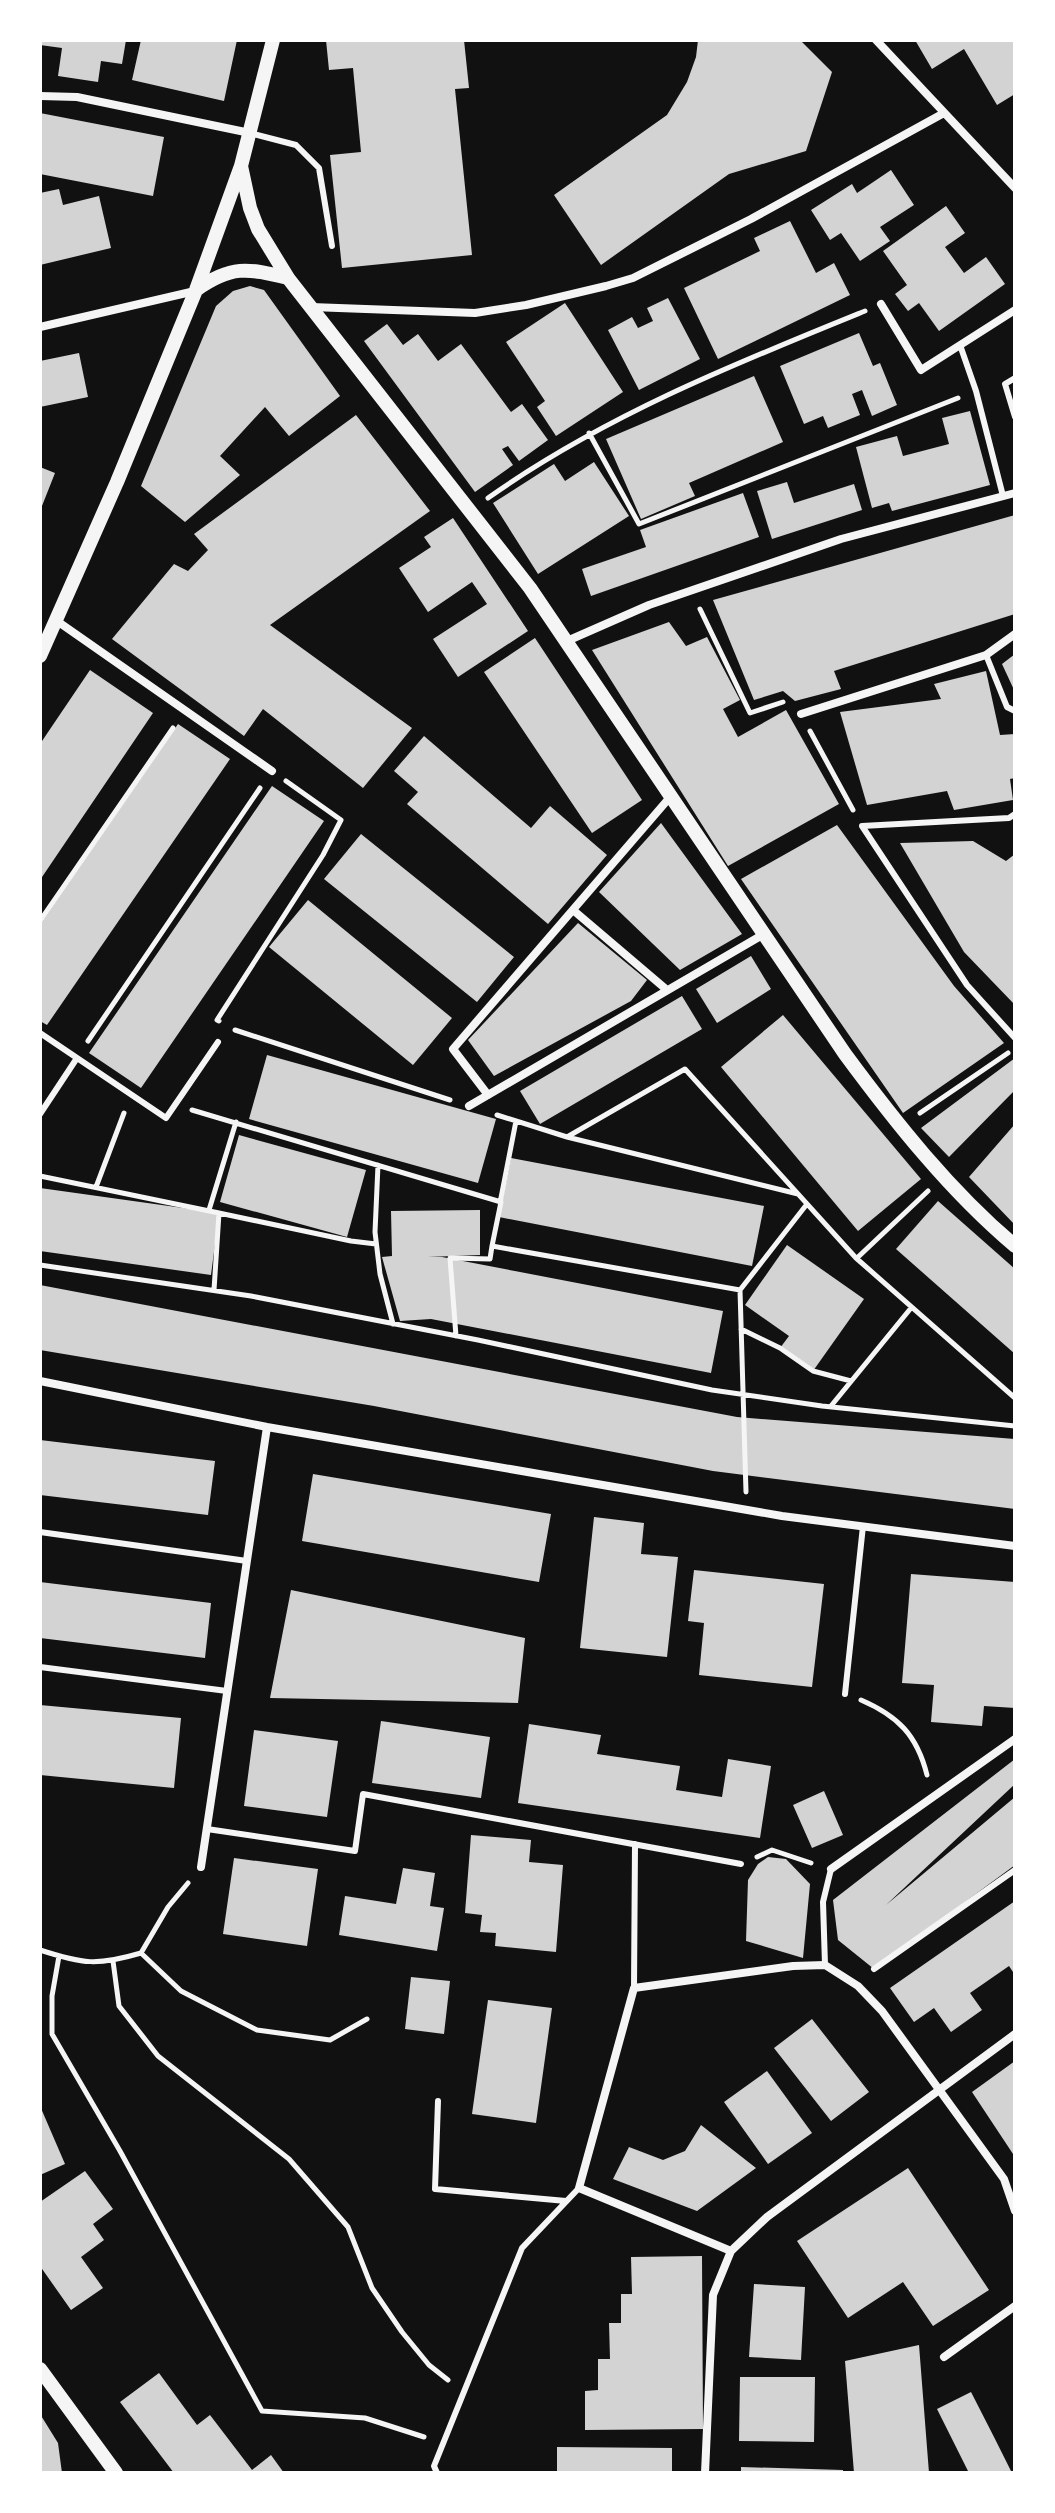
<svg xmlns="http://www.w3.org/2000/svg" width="1055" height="2513" viewBox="0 0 1055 2513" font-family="'Open Sans',sans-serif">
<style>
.building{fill:#d3d3d3}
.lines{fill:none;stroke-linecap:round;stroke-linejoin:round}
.path{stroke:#f5f5f5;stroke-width:5}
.service{stroke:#f5f5f5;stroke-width:6}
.minor{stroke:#f5f5f5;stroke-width:8}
.tertiary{stroke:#f5f5f5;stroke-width:14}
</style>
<rect width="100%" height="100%" fill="#111"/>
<path class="building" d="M40 40H126L122 64 101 61 98 82 58 76 62 48 40 45Z
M141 40H237L224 101 132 80Z
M326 40H464L469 88 455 89 472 255 342 268 330 155 361 152 353 68 329 70Z
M698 40H800L832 72 806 151 729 174 601 265 554 195 667 115 687 82 696 57Z
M915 40H1015V94L997 105 964 49 932 69Z
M40 113 164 137 153 196 40 174Z
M891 170 914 205 880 227 890 241 860 261 841 233 830 240 811 210 852 184 857 193Z
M59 189 63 205 99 196 111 248 40 265V193Z
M946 206 965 233 945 247 964 273 986 257 1005 284 939 331 919 303 908 311 895 294 907 285 883 251Z
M790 221 816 273 834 263 850 295 718 359 684 288 760 251 754 238Z
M250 286 264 290 340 396 289 436 265 407 220 456 240 475 185 522 141 486 216 306 233 291Z
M668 298 700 359 639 390 608 330 632 317 638 328 653 321 647 308Z
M565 303 623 392 556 436 537 407 545 401 506 342Z
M387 324 403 345 418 334 438 361 461 344 511 412 522 404 548 440 519 461 508 446 502 449 513 465 475 492 364 341Z
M859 333 873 366 880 363 897 405 872 416 862 390 852 394 860 415 828 428 823 416 804 424 780 366Z
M79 353 88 397 40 407V361Z
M754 376 783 442 689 483 695 496 641 519 606 439Z
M970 411 990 485 892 511 889 503 872 508 856 447 897 436 903 456 949 444 942 418Z
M356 415 430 511 270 625 412 728 363 788 263 709 244 736 112 639 174 564 188 571 208 550 194 534Z
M594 462 629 516 538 574 493 503 554 464 565 481Z
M40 467 55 473 40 511Z
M787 482 794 503 854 484 862 510 772 539 757 491Z
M743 493 759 537 591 596 582 569 646 547 640 530Z
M1015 515V614L834 671 841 689 795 701 783 691 754 700 713 600Z
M453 518 528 631 458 677 433 639 487 604 472 582 428 612 399 568 431 547 424 537Z
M669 622 686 646 707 637 740 700 723 709 738 737 786 710 839 804 728 866 592 650Z
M535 638 642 800 592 833 484 672Z
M1015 654V692L1002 664Z
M90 670 153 713 40 880V744Z
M986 671 1000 735 1015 734V778L1010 779 1013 800 954 810 947 791 867 805 840 712 941 699 934 684Z
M178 724 230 759 47 1025 40 1021V925Z
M424 736 531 828 550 806 607 855 548 924 407 804 418 792 394 771Z
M272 786 324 821 141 1088 89 1053Z
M661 823 742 934 680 970 599 892Z
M837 825 954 986 1004 1043 903 1113 741 879Z
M361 834 514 957 477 1002 324 879Z
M973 841 1006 861 1015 854V1005L964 952 900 843Z
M308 900 452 1018 413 1065 269 947Z
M578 923 647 980 631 1001 494 1076 468 1040Z
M751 956 771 989 717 1023 696 989Z
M682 996 702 1029 540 1124 520 1091Z
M783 1015 921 1179 858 1231 721 1067Z
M267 1055 496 1119 478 1183 249 1119Z
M1015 1058V1090L949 1157 921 1128Z
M1015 1124V1225L969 1177Z
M239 1135 366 1170 347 1237 220 1202Z
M511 1158 764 1206 752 1266 499 1217Z
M40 1188 219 1213 211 1275 40 1251Z
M938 1201 1015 1269V1354L896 1249Z
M480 1210V1255L428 1257H442L723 1311 711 1373 431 1319 400 1321 382 1257 392 1256 391 1211Z
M787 1245 864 1299 813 1371 780 1348 789 1336 745 1305Z
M40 1285 737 1417 1015 1439V1509L713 1471 374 1406 40 1350Z
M40 1440 215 1461 208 1515 40 1495Z
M313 1474 551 1514 539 1582 302 1541Z
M594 1517 644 1523 641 1554 678 1557 667 1657 580 1648Z
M694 1570 824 1584 812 1687 699 1675 704 1623 688 1621Z
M911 1574 1015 1582V1708L984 1706 982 1726 931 1722 934 1685 902 1683Z
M40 1582 211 1603 205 1658 40 1638Z
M291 1590 525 1638 518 1703 270 1698Z
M40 1705 181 1718 174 1788 40 1775Z
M381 1721 490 1737 481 1798 372 1783Z
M529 1724 601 1735 597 1754 680 1766 676 1790 722 1797 728 1759 771 1766 760 1838 518 1803Z
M254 1730 338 1741 327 1817 244 1806Z
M1015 1759V1784L886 1905 1015 1797V1865L874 1969 838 1940 833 1900Z
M824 1791 843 1835 812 1848 793 1805Z
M471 1835 531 1840 529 1862 563 1865 556 1952 495 1946 496 1933 480 1932 482 1915 465 1913Z
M768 1857 786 1859 810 1884 803 1958 746 1941 748 1880 758 1864Z
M234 1858 318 1869 307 1946 223 1934Z
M403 1868 435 1873 430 1906 444 1908 437 1951 339 1935 345 1896 396 1904Z
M1015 1901V1975L1009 1966 970 1993 982 2010 951 2032 934 2008 914 2022 890 1988Z
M411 1977 450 1981 444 2034 405 2029Z
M488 2000 552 2008 536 2123 472 2114Z
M812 2019 869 2092 831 2121 774 2048Z
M1015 2061V2157L972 2092Z
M767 2071 812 2133 768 2164 724 2102Z
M40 2106 65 2164 40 2175Z
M701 2125 756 2168 697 2211 613 2179 629 2147 663 2160 685 2151Z
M908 2168 989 2290 933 2326 903 2282 848 2318 797 2241Z
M85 2171 113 2209 93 2224 104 2240 81 2257 103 2288 71 2310 40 2266V2202Z
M702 2256 703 2429 585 2430V2391L598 2390V2359H610L609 2323H621V2294H632L631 2257Z
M754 2284 805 2287 801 2360 749 2357Z
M919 2345 929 2473H854L845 2361Z
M159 2373 197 2425 210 2415 252 2470 271 2455 284 2473H174L120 2402Z
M740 2377H815L814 2442 739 2441Z
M971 2392 994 2437 1012 2473H969L937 2409Z
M40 2414 58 2443 62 2473H40Z
M557 2447 672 2448V2473H557Z
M741 2467 843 2470V2473H741Z"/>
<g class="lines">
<path class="path" d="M589 433 639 524 958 398
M488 498C604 416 734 364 865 311
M700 609 750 713 783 702
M810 731 853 810
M40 921 173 728
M219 1021 217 1020 323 855 341 820 286 781
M235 1030 450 1100
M88 1041 260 788
M192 1110 501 1202 492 1246 740 1290
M920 1113 1008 1053
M497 1115 567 1137 798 1194
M567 1137 685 1069 856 1258 1015 1398
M378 1165 375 1232 380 1274 393 1324
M40 1176 219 1213 214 1290
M96 1187 124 1113
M500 1203 516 1121
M209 1210 236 1122
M219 1213 351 1241 376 1244
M857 1258 928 1191
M40 1265 251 1296 478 1340 712 1390 822 1406 1015 1426
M741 1329 780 1348 813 1371 851 1381
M456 1336 450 1258 490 1259 492 1246
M831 1406 911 1308
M746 1492 740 1290 807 1204
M861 1700C898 1716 917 1735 927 1775
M757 1857 772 1850 811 1863
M40 1950C83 1964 97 1966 141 1953L168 1907 188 1883
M141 1953 181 1991 257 2030 330 2040 367 2019
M59 1956 52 1996V2034L120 2151 262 2411 365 2418 424 2437
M113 1961 119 2006 158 2056 289 2159 348 2227 372 2288 402 2332 429 2365 448 2380"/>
<path class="service" d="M250 133 296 145 319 168 332 246
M960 345 976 391 1003 496
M1015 378 1005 384 1015 417
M986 655 1007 707 1015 711
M1015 814 1009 818 862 826 967 985 1015 1038
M40 1033 166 1118 218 1042
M40 1114 77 1058
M40 1532 247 1561
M40 1667 227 1691
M845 1694 863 1526
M207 1829 355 1851 363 1794 741 1864
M825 1965 823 1902 831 1869
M874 1969 1015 1870
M634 1988 635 1844
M438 2101 435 2189 566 2201
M437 2473 434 2466 522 2248 579 2188"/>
<path class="minor" d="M876 40 1015 188
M40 96 77 97 250 133
M881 304 921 370 1015 310
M311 307 475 313 526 305 606 286 633 278 751 219 944 113
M40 327 195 291
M57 621 272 771
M567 641 649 605 841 539 1015 493
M801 714 986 655 1015 634
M573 910 667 990
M488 1095 453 1049 671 796
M469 1106 764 934
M40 1381 267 1427 782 1516 1015 1546
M201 1867 267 1427
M831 1869 1015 1739
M731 2251 579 2188 634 1988 793 1966 825 1965 858 1986 882 2011 1004 2179 1015 2211
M944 2357 1015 2306
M705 2473 713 2295 731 2251 767 2217 1015 2034"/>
<path class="tertiary" d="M241 166 250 208 258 229 288 278 530 588 845 1054C896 1123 950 1191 1015 1246
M196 290C231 265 247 268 288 278
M40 656 117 482 196 290 241 166 273 40
M40 2369 116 2473"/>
</g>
<rect width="1055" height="2513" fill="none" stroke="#ffffff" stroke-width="84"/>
</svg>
